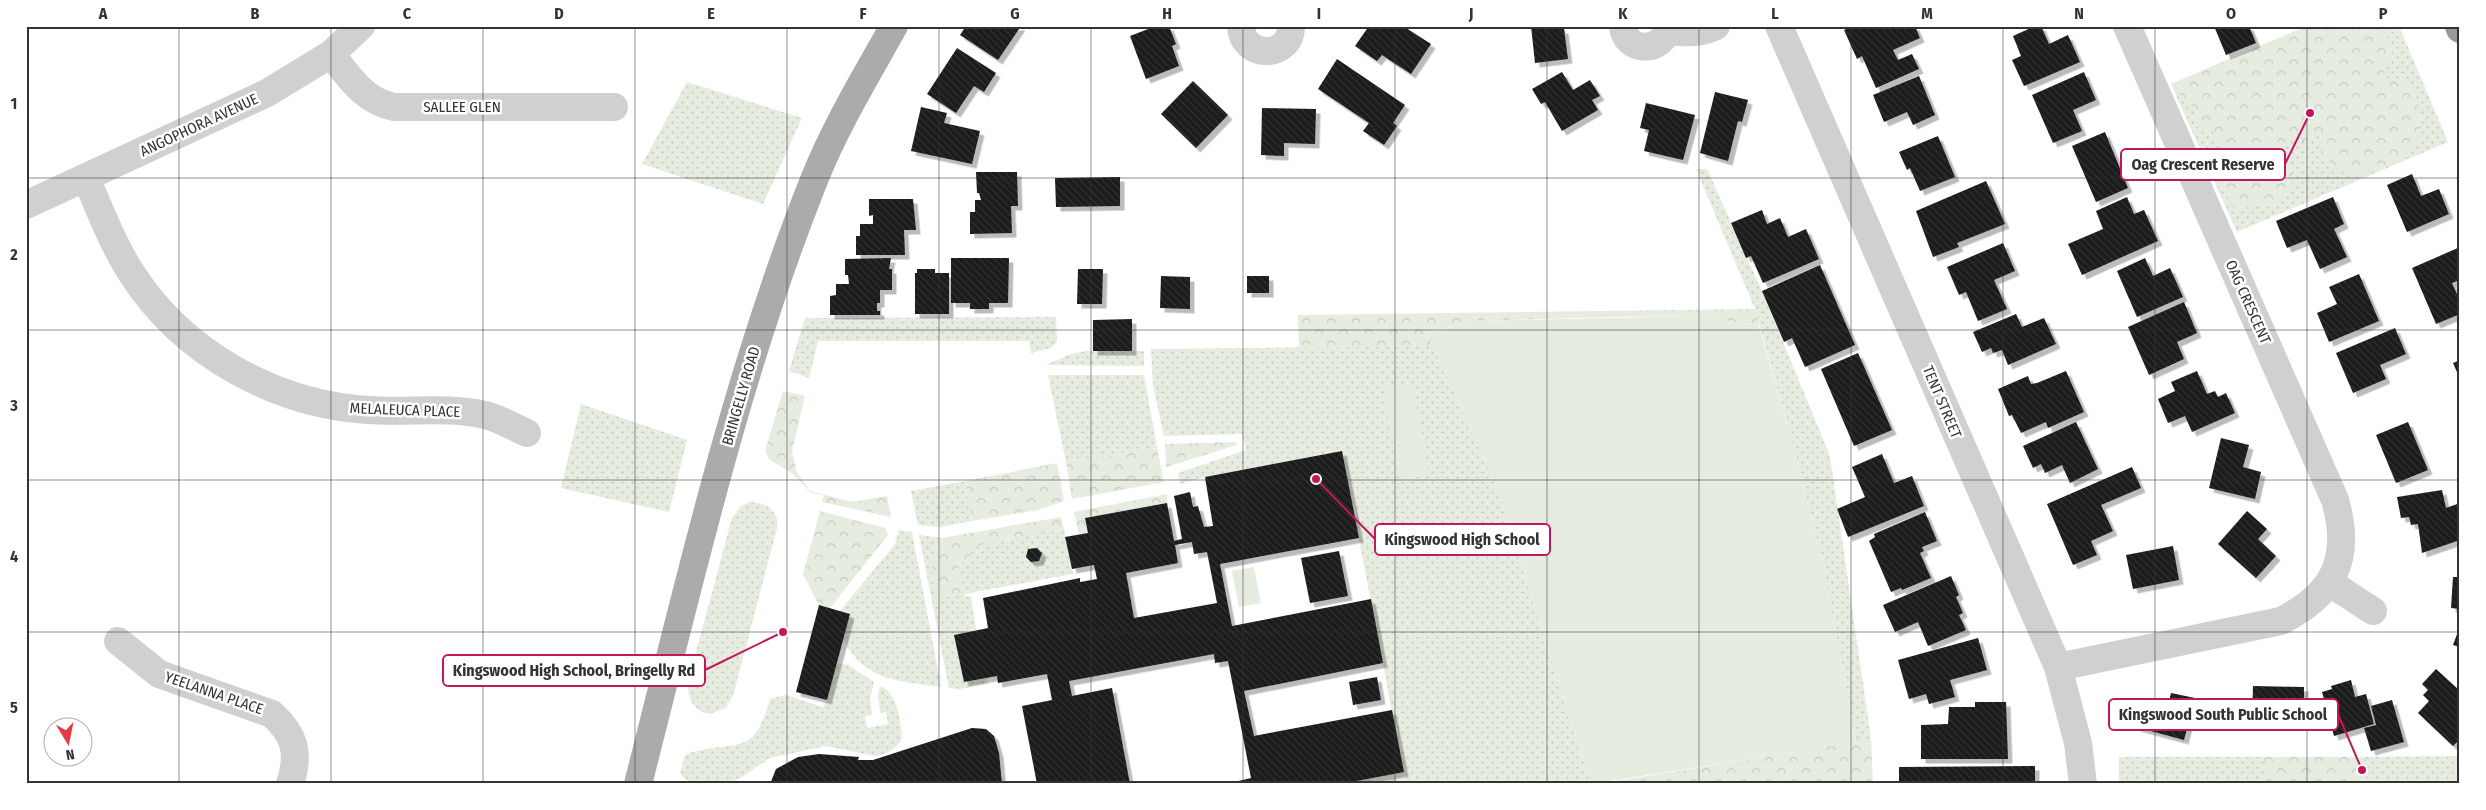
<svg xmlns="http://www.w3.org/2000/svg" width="2486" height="810" viewBox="0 0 2486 810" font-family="'Fira Sans Condensed',sans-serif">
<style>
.green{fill:url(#green-dots)}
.forest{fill:url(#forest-crowns)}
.pitch{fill:#e6ecdf}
.building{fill:url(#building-back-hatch);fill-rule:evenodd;filter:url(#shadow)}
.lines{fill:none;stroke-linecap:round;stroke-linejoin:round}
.minor{stroke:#d0d0d0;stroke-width:28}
.major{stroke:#ababab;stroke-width:28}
.highway{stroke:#9a9a9a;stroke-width:28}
.grid{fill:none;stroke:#333;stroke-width:1;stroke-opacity:0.55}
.labels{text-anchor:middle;stroke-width:5;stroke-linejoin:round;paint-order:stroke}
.street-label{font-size:15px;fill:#333;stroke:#fff}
.leader{fill:none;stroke:#c2185b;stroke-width:2}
.callout-dot{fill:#c2185b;stroke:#fff;stroke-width:2}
.callout{fill:#fff;stroke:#c2185b;stroke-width:2}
.callout-label{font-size:16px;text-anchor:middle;font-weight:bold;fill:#333}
.neatline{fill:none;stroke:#333;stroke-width:2}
.grid-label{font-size:16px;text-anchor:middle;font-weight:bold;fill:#333}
</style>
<defs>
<pattern id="green-dots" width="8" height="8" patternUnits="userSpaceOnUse" patternTransform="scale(1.25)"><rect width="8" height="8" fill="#e6ecdf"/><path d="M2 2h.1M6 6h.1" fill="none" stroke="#c6cbc0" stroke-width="1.8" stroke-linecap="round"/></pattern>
<pattern id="forest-crowns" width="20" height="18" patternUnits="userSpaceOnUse" patternTransform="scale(1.25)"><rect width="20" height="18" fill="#e6ecdf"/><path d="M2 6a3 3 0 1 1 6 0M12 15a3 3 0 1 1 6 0" fill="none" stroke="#c6cbc0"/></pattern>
<pattern id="building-back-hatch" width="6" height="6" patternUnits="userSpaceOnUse" patternTransform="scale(1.25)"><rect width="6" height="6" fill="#1a1a1a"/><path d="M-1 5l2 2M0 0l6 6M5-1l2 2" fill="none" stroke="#333"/></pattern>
<filter id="shadow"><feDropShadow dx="4.5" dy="4.5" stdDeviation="0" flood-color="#0004"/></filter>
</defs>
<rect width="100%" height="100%" fill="#fff"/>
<path class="green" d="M2307 26H2399L2448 142 2237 232 2171 84Z
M687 82 802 118 763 204 642 164Z
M1696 169H1707L1762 291 1830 456 1871 739 1856 742 1823 564 1795 452 1755 309Z
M1056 317 1057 342 1051 348 1031 353 1029 341H818L809 378 789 371 805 318Z
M1433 346 1498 490 1591 784H1406L1342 451 1205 477 1180 484 1178 473 1246 450 1242 434 1164 436 1153 385 1151 349Z
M1086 351H1144V366L1046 365 1071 354Z
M1048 375H1144L1157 448 1066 462Z
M581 404 687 440 669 512 561 488Z
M965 481 972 521 940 527 918 525 911 491Z
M750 502C765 502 780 511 777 528L733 696 726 708 709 714C692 710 688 698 688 682L732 518 741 506Z
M1064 529 1073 574 964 594 965 597 971 596 976 630 954 635 964 682 987 678 988 684 960 689 949 688 919 535 942 538C927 557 933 577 937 599L969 547Z
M899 530 912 532 941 687C898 680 868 683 843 640L850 614 840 611 895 544Z
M837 663 848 665 874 682 870 698 872 715 865 716 867 728 888 724 886 712 880 713 878 695 880 686C897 691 903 726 901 741 894 750 886 755 875 756L826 746 770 758 742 777 727 784H700L686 780 680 773 685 755C732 737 753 763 770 699L786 695 823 707 827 700Z
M2460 756V784H2366L2367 757Z
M2119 757H2264V784H2119Z"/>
<path class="forest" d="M2307 26H2378L2393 45 2392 57 2385 63 2384 77 2394 81 2405 79C2416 90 2424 121 2419 136 2416 145 2409 147 2408 157 2373 170 2348 190 2321 152L2323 133H2316L2304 142 2295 140 2285 145 2286 156 2295 175C2291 192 2280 205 2263 208L2256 201 2246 208 2238 210 2231 206C2229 197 2218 177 2219 170 2220 165 2223 160 2224 154L2211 129 2200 133 2192 106 2177 90V82Z
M1755 309 1759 326 1697 316 1614 317 1474 321 1427 333 1433 346 1299 348 1298 315Z
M783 391 805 396 792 451 797 473 810 491 853 502 887 496 891 517 822 502 824 495 811 493 793 474 769 459 765 451Z
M1236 442 1237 445 1166 467 1165 444Z
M1157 448 1164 482 1072 499 1066 462Z
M1057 463 1064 501 1038 510 972 521 965 481Z
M1167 494V503L1086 518 1088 533 1079 534 1074 512Z
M820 511 885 528 888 535 830 608 819 605 803 574Z
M1061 517 1064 529 970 547 972 561 957 564 964 594 937 599C933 577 927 557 942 538Z
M1871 739 1873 784H1598Z
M2264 757H2367L2366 784H2264Z
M1404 772 1406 784H1341Z"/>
<path class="pitch" d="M1697 316 1759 326 1795 452 1823 564 1856 742 1591 784 1498 490 1427 333 1474 321Z
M1413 383 1429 475 1400 480 1383 388Z
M1254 567 1261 603 1239 607 1232 571Z"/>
<path class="building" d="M966 26H1021L998 60 960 35Z
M1156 26H1169L1176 44 1172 46 1179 66 1146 79 1130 36Z
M1369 26H1403L1431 44 1411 74 1382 55 1377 61 1355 46Z
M1531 26H1561V29H1564L1568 59 1535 63Z
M1852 26H1915L1920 38 1893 50 1898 60 1912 54 1919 69 1876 88 1862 56 1857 59 1844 30Z
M2035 26H2041L2049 44 2068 35 2080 62 2024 86 2012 60 2021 56 2013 36Z
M2214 26H2249L2256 43 2226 55Z
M957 48 996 73 984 92 974 86 956 113 927 94Z
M1337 59 1405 105 1393 123 1397 126 1384 145 1363 131 1369 123 1318 89Z
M1562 72 1573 90 1590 80 1600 96 1592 100 1598 110 1562 131 1545 102 1541 104 1532 89Z
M2084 72 2096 100 2073 110 2082 131 2053 143 2032 95Z
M1919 76 1935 115 1913 125 1907 112 1884 122 1873 95Z
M1193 81 1228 115 1196 148 1161 114Z
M1715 92 1748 100 1742 122 1738 121 1728 161 1700 153Z
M1646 103 1695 115 1683 160 1644 151 1649 130 1640 128Z
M921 107 947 113 944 123 980 131 972 164 911 151Z
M1262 108 1316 109 1315 144 1284 143V156L1261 155Z
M2105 132 2128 188 2096 202 2072 146Z
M1938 136 1955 177 1920 191 1910 168 1907 170 1899 152Z
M976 172H1017L1018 206H1011L1012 233 970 234V212H975V200H981L979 193H977Z
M2412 174 2421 196 2439 189 2449 214 2407 232 2387 185Z
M1120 177V206L1056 207 1055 178Z
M1986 181 2005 224 1957 243 1959 247 1933 257 1916 211Z
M2127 197 2134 214 2144 210 2158 241 2082 275 2068 244 2103 229 2096 211Z
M2333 197 2344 224 2334 229 2347 257 2320 269 2307 240 2287 248 2276 221Z
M869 199H913L916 230H904L905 255H856V236H860V224H873V215L869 216Z
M1762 210 1767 224 1780 218 1788 237 1806 229 1819 259 1763 283 1751 256 1746 258 1731 223Z
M2003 243 2015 271 1994 280 2007 309 1978 321 1966 292 1959 295 1947 267Z
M2460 247V280L2452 283 2460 301V314L2436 324 2412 268Z
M891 258 889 269H892V290H880V303H877V311H880V315H830V296L836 295V284H849L848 275H845V259Z
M951 258H1009L1008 303H989V309H970V303H951Z
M2145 258 2153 276 2170 268 2183 297 2137 317 2117 271Z
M1820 265 1855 345 1805 367 1792 338 1784 342 1762 291Z
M917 269H935V273H949V314H915V273H917Z
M1078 269H1103L1102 304H1077Z
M2359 274 2379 321 2329 342 2317 313 2337 304 2329 287Z
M1161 276 1190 277V309L1160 308Z
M1247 276H1269V293H1247Z
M2184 302 2197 333 2177 342 2184 359 2149 375 2128 327Z
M2016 314 2022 327 2044 318 2056 344 2008 365 2002 350 1993 353 1991 348 1982 352 1973 332Z
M1132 319V351H1093V320Z
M2395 328 2406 354 2380 365 2386 379 2353 393 2336 353Z
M1858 353 1892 430 1854 446 1821 369Z
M2460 360V379L2453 363Z
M2066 371 2084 412 2048 428 2046 422 2021 433 2012 415 2009 416 1998 389 2028 376 2031 384 2037 383Z
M2197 371 2207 394 2215 391 2218 397 2226 393 2235 413 2192 432 2185 416 2168 423 2158 399 2175 391 2171 382Z
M2076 422 2098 469 2070 483 2062 465 2045 473 2041 464 2033 468 2023 446Z
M2408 422 2428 470 2396 483 2376 435Z
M2221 438 2249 445 2243 467 2261 472 2255 499 2209 488Z
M1342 451 1359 538 1220 564 1232 626 1371 599 1383 663 1244 691 1254 736 1392 710 1404 772 1341 784H1226L1251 778 1228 661 1215 663 1214 654 1069 681 1072 696 1112 688 1130 784H1037L1022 706 1052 700 1047 674 998 683 997 676 964 682 954 635 988 628 983 598 1080 578V582L1097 579 1094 565 1072 569 1066 541 1065 537 1088 533 1085 518 1167 503 1174 541 1182 539 1174 496 1190 492 1193 507 1198 506 1204 527 1213 526 1205 477ZM1192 542 1194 554 1207 552 1217 603 1134 618 1126 573 1178 563 1175 545Z
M1882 454 1894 483 1912 476 1924 506 1848 537 1837 509 1865 497 1852 467Z
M2132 467 2141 488 2101 505 2113 531 2091 541 2097 555 2073 565 2047 504Z
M2442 490 2446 508 2460 503V540L2422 553 2418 524 2411 525 2409 517 2401 518 2397 497Z
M2247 511 2267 529 2258 539 2276 556 2256 578 2218 544Z
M1925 512 1937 541 1922 547 1924 551 1920 553 1931 578 1902 590 1901 588 1891 592 1869 541 1875 537 1874 534Z
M2173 546 2179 580 2133 589 2126 555Z
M1037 548 1042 553 1039 561 1031 562 1026 557 1028 549Z
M1339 551 1348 596 1310 603 1301 558Z
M1951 576 1959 595 1956 597 1963 613 1959 615 1966 630 1928 646 1918 622 1895 632 1883 605Z
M2453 577H2460V609L2451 608Z
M819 605 850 614 827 700 796 692Z
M2460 626V647L2453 645Z
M1978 638 1987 670 1950 680 1955 697 1929 704 1926 694 1909 699 1898 660Z
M2436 669 2460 691V710L2457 713 2460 716V739L2453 746 2418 713 2429 701 2423 695 2428 690 2422 684Z
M1377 677 1381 700 1353 705 1349 682Z
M2351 680 2355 697 2366 694 2374 724 2334 736 2322 692 2332 689 2331 686Z
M2253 686 2304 687V722L2252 721Z
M2171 693 2195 698 2184 740 2136 727 2143 699 2168 705Z
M2392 700 2404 742 2371 751 2364 728 2376 725 2371 706Z
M1975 702H2006L2008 759H1921V725L1948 724 1949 707H1975Z
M972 728 986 729 994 736 999 753 1002 784H770L776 769 798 757 819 754 859 757 858 760H873Z
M2035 766V784H1899V767Z"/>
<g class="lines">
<path class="minor" d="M1241 26C1242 59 1291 60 1291 26
M1623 26C1625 54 1665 53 1668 26
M1779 26 2058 667 2078 743 2083 784
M1667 31C1686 33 1699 34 1716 26
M331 54C349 77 364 101 394 107H614
M86 178C100 210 113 245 132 274 183 353 274 404 368 410 407 413 448 406 485 415 499 418 513 427 527 433
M26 205 267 93 331 54 361 26
M2330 583 2373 611
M118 641 159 674 272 714C295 735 300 753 290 784
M2058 667 2281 621C2334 594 2352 559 2335 500L2127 26"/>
<path class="major" d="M638 784C690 581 736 375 814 180 835 127 866 76 894 26"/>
<path class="highway" d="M2459 26 2460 29"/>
</g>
<path class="grid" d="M179 26V784M331 26V784M483 26V784M635 26V784M787 26V784M939 26V784M1091 26V784M1243 26V784M1395 26V784M1547 26V784M1699 26V784M1851 26V784M2003 26V784M2155 26V784M2307 26V784M26 178H2460M26 330H2460M26 480H2460M26 632H2460"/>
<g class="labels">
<g class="street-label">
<text x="462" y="112">SALLEE GLEN</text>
<text transform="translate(199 125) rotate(-25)" y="5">ANGOPHORA AVENUE</text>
<text transform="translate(2248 302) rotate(66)" y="5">OAG CRESCENT</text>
<text transform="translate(741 396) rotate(-74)" y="5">BRINGELLY ROAD</text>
<text transform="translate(1942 402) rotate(67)" y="5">TENT STREET</text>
<text transform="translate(405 410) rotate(2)" y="5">MELALEUCA PLACE</text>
<text transform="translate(214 693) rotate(19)" y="5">YEELANNA PLACE</text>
</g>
</g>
<path class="leader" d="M2310 113L2285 164M1316 479L1375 539M783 632L705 670M2362 770L2338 714"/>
<g class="callout-dot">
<circle cx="2310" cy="113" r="5"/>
<circle cx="1316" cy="479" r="5"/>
<circle cx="783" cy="632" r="5"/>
<circle cx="2362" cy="770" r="5"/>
</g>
<g class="callout">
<rect x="2121" y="149" width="164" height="31" rx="5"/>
<rect x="1375" y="524" width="175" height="31" rx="5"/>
<rect x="443" y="655" width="262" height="31" rx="5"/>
<rect x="2109" y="699" width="229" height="31" rx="5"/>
</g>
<g class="callout-label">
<text x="2203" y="170">Oag Crescent Reserve</text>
<text x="1462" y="545">Kingswood High School</text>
<text x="574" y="676">Kingswood High School, Bringelly Rd</text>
<text x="2223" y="720">Kingswood South Public School</text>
</g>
<rect width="2486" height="810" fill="none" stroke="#ffffff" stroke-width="55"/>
<g transform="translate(68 742) rotate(170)"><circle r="24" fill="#ffffff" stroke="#adadad"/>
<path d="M0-4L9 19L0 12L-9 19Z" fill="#e63946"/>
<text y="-8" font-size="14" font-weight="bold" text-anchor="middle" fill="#333333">N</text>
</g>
<rect x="28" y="28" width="2430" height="754" class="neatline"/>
<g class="grid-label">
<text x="103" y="19">A</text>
<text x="255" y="19">B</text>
<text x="407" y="19">C</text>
<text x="559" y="19">D</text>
<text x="711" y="19">E</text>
<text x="863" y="19">F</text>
<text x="1015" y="19">G</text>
<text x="1167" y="19">H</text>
<text x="1319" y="19">I</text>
<text x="1471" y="19">J</text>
<text x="1623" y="19">K</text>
<text x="1775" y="19">L</text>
<text x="1927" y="19">M</text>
<text x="2079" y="19">N</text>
<text x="2231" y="19">O</text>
<text x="2383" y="19">P</text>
<text x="14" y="109">1</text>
<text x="14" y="260">2</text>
<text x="14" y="411">3</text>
<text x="14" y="562">4</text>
<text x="14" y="713">5</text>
</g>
</svg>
